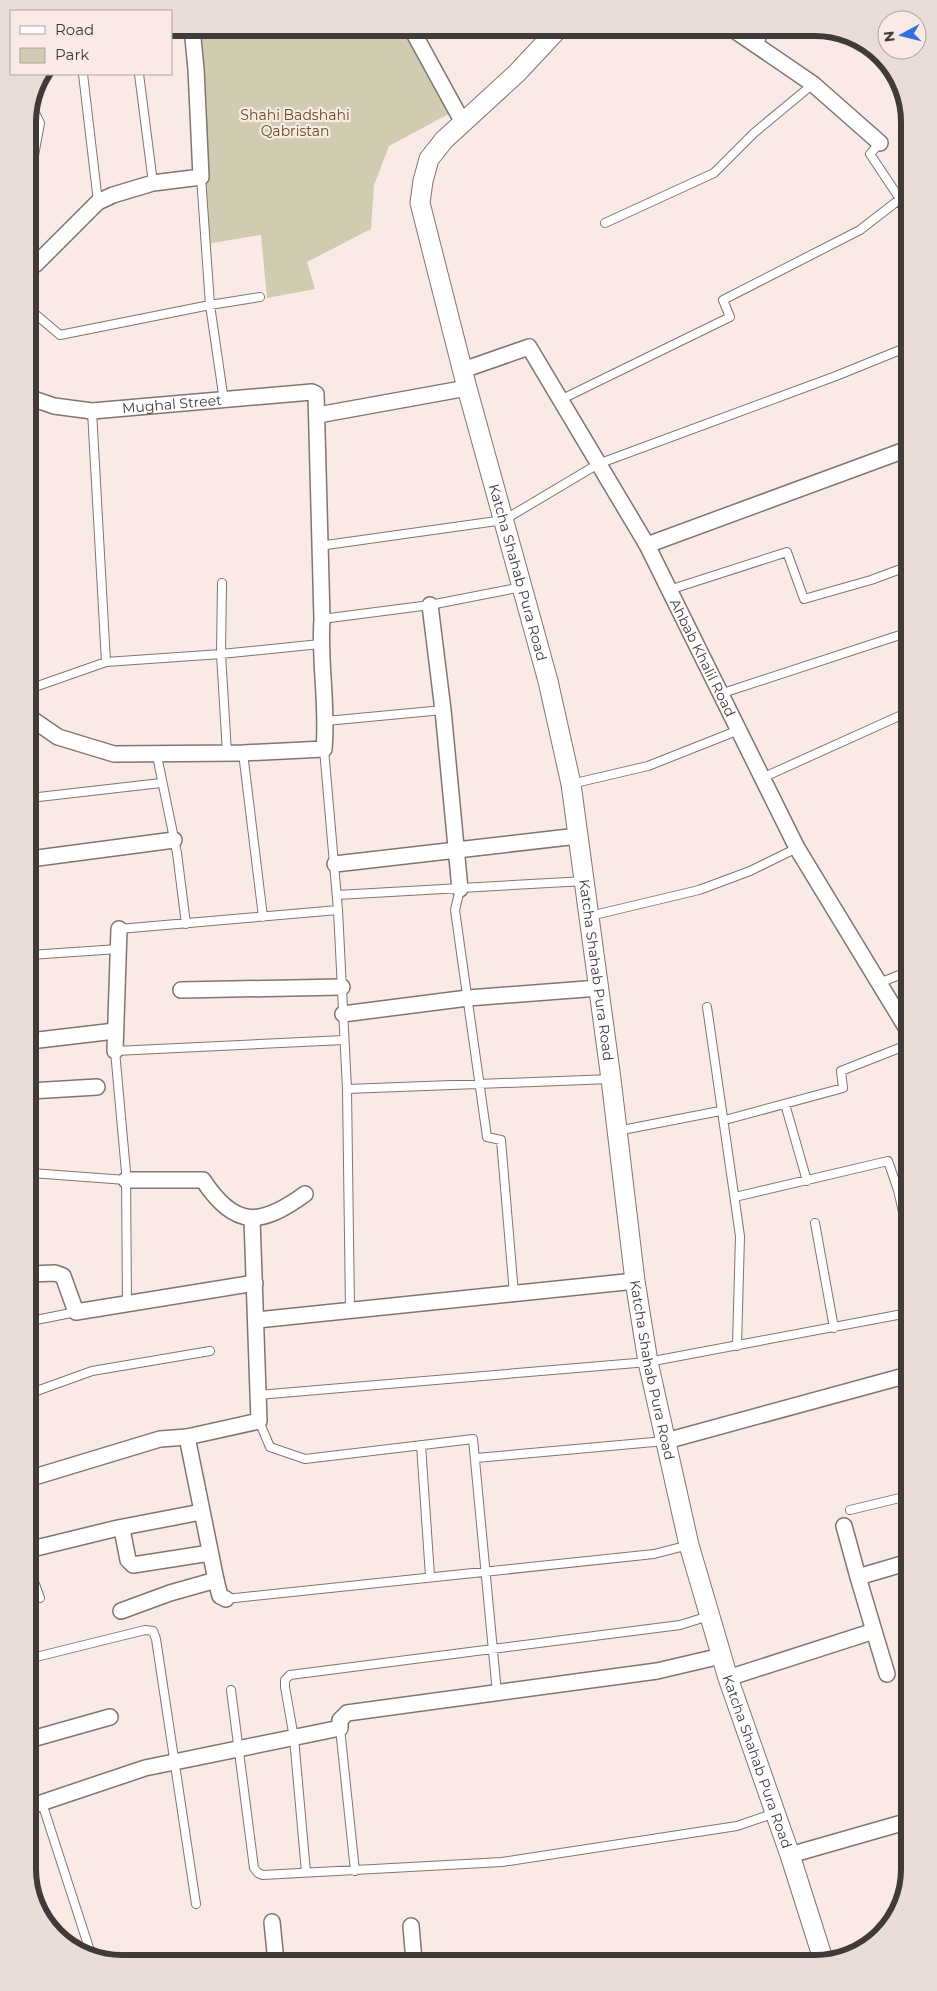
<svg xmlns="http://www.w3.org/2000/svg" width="937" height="1991" viewBox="0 0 937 1991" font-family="Montserrat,sans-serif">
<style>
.green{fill:#d1ccb1}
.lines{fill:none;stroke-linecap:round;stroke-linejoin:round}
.service-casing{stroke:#827570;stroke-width:10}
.minor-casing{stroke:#827570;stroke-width:18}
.tertiary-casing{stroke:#827570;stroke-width:21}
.service{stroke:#fff;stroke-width:8}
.minor{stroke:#fff;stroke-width:15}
.tertiary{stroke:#fff;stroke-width:19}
.labels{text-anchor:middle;stroke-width:4.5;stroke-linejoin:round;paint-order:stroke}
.park-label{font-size:14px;fill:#5d5319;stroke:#f9eae5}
.street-label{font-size:14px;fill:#403a38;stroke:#f9eae5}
.rim{fill:none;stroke:#403a38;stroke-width:6}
</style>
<rect width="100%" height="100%" fill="#f9eae5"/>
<path class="green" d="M192 28H411L456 110 389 146 374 185 371 229 307 262 315 289 267 298 261 235 206 244Z"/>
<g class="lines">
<g class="service-casing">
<path id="service" d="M83 74 98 202
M139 74 153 183
M880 143 870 154 900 199 905 211
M201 177 210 305 224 401
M28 188 40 123 32 107
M605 223 714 173 754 133 813 84
M28 308 60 335 210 305 260 297
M560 400 730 317 723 300 860 230 900 199
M92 411 106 662
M319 546 504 520 598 464 836 376 905 348
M222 583 221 654 227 753
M669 590 787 552 804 599 871 580 906 567
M322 619 430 605 522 587
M29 689 106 662 221 654 320 644
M720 694 906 633
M326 721 443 710
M324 749 338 910 347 1089 350 1309
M156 751 177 853 186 924
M243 753 263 917
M762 778 906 713
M571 784 648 766 739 730
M30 798 161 783
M903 866 907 864
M460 889 455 910 487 1137 501 1140 514 1294
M337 895 585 881
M590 916 699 890 750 871 797 848
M119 929 338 910
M30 955 118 949
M879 983 907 972
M707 1007 740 1236 737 1346
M347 1089 611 1079
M785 1104 807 1181
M725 1120 843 1088 841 1071 907 1045
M617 1131 720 1111
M31 1173 126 1180
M735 1197 888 1161 898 1190 908 1234
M815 1223 834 1328
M127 1304 126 1172 115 1051 344 1040
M31 1321 76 1312
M31 1393 92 1371 210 1351
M258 1395 648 1362 908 1313
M259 1421 270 1447 305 1459 473 1439 497 1693
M421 1445 430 1576
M476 1458 665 1441
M850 1510 908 1496
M32 1576 40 1598
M226 1599 654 1554 689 1545
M32 1658 145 1630 153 1631 156 1639 196 1904
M231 1690 254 1868 258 1873 263 1875 502 1862 737 1826 775 1813
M340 1728 355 1871
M42 1803 91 1954
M306 1872 294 1738 285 1687V1680L290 1675 680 1625 709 1616"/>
</g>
<g class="minor-casing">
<g id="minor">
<path d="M411 28 462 121"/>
<path d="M731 28 813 84 880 143"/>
<path d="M756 43 761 28"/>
<path d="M28 267 36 264 98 202 113 195 153 183 201 177 196 69 192 28"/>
<path id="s1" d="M463 370 529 347 647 545 797 848 907 1029"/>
<path id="s2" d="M28 397 54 406 92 411 312 392 316 394 322 619C319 662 328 705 324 749L243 753 114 754 58 737 29 717"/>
<path d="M318 415 467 388"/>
<path d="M647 545 905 450"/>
<path d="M430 605 443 710 460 889"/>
<path d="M30 859 174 840"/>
<path d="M335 864 578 836"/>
<path d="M181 990 342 987"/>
<path d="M343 1014 468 998 599 988"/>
<path d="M30 1041 115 1031"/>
<path d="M115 1051 119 929"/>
<path d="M30 1091 97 1087"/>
<path d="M126 1180H203C235 1229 261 1226 305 1194"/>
<path d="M31 1274 55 1273 63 1276 76 1312 255 1283"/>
<path d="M257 1320 635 1281"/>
<path d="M187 1437 216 1580 220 1596 226 1599"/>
<path d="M666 1441 908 1375"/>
<path d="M31 1478 160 1439 187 1437 259 1421 252 1219"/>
<path d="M844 1526 858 1577"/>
<path d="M122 1529 128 1560 133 1565 210 1553"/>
<path d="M32 1549 118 1528 201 1512"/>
<path d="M121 1611 170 1593 216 1580"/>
<path d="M874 1631 887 1674"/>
<path d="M728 1678 874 1631 858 1577 909 1562"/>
<path d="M32 1739 110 1717"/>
<path d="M32 1806 145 1768 340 1728V1720L347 1713 657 1671 721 1656"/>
<path d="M790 1855 909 1821"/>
<path d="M272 1922 276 1962"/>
<path d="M411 1926 414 1961"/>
</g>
</g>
<g class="tertiary-casing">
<g id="tertiary">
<path id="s3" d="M559 28 517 73 444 140 429 159 423 181 420 203 467 388 548 681 571 784 611 1079 635 1281 648 1362 689 1545 728 1678 790 1855 823 1959"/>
</g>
</g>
<use href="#service" class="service"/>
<use href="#minor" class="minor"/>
<use href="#tertiary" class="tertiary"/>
</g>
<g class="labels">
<g class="park-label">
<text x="295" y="120">Shahi Badshahi<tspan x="295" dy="16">Qabristan</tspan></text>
</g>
<g class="street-label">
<text dy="5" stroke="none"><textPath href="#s2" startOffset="146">Mughal Street</textPath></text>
<text dy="5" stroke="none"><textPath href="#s3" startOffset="612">Katcha Shahab Pura Road</textPath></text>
<text dy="5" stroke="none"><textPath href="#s1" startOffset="426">Ahbab Khalil Road</textPath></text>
<text dy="5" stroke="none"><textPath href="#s3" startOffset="1018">Katcha Shahab Pura Road</textPath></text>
<text dy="5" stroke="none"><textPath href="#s3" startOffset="1422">Katcha Shahab Pura Road</textPath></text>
<text dy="5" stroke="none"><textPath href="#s3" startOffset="1828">Katcha Shahab Pura Road</textPath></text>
</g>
</g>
<path d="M0 0H937V1991H0ZM122 36H815A86 86 0 0 1 901 122V1869A86 86 0 0 1 815 1955H122A86 86 0 0 1 36 1869V122A86 86 0 0 1 122 36Z" fill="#eadcd7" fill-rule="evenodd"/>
<path class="rim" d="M122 36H815A86 86 0 0 1 901 122V1869A86 86 0 0 1 815 1955H122A86 86 0 0 1 36 1869V122A86 86 0 0 1 122 36Z"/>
<rect x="10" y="10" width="162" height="65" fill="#f9eae5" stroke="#afa4a0"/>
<rect x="20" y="26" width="25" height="8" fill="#ffffff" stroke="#afa4a0"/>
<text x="55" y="35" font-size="15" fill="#403a38">Road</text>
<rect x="20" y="48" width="25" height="15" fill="#d1ccb1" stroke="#afa4a0"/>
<text x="55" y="60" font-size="15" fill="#403a38">Park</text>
<g transform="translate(902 35) rotate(263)"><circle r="24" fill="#f9eae5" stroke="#afa4a0"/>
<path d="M0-4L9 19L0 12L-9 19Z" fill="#3570de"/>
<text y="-8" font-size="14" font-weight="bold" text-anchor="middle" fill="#403a38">N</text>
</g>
</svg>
